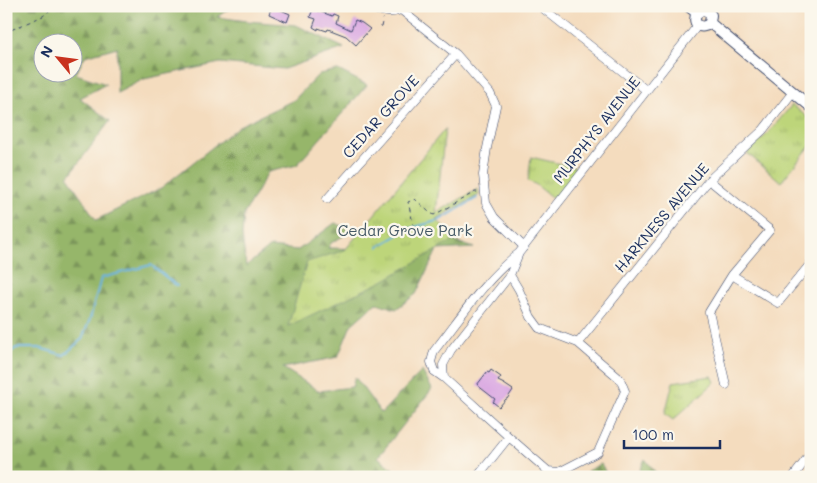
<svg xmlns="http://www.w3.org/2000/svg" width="817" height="483" viewBox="0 0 817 483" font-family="Mali,sans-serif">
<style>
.forest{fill:url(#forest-firs);stroke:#587264;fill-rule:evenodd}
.park{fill:url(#park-tufts);stroke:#6c826c}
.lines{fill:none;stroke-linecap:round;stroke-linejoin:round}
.stream{stroke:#69b4e1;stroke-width:2}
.building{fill:#d9a6e2}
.minor-casing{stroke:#3c496c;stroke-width:9}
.secondary-casing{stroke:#3c496c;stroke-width:12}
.path{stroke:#3c496c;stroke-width:1;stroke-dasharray:4 4;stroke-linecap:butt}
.minor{stroke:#fff;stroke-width:8}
.secondary{stroke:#fff;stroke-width:10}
.labels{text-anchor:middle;stroke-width:4.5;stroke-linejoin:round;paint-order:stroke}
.street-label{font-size:15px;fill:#1b2f5e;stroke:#fbf7ec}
.park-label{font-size:15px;fill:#445865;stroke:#fbf7ec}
</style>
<defs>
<pattern id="forest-firs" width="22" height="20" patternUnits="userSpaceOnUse" patternTransform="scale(1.25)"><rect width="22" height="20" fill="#96b66a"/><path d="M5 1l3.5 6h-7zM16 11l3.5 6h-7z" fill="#7a945a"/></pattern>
<pattern id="park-tufts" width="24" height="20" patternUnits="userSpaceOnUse" patternTransform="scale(1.25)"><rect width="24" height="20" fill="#bdd57a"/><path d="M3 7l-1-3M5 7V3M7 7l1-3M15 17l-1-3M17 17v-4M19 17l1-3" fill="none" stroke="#a2b76c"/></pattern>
</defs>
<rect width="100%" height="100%" fill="#fbf7ec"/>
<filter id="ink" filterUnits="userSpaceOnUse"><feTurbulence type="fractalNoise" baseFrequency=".02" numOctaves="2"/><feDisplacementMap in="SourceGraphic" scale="10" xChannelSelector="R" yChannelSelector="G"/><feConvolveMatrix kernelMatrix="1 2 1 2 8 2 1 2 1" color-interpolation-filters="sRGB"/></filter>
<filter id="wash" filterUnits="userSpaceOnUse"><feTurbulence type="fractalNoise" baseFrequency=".0096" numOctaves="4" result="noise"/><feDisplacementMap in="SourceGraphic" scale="20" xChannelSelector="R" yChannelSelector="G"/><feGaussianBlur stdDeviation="1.12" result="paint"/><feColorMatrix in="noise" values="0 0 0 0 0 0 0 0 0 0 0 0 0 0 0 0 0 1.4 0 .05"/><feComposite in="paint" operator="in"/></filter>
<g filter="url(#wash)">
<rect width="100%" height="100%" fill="#f4dcbe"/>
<path class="forest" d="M6 6H233L217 17 247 21 296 25 344 48 284 69 220 63 144 79 117 93V47L85 56 76 74 106 84 80 98 110 121 68 177 96 220 161 188 239 126 294 100 319 74 338 70 367 85 297 165 268 172 244 214 242 235 246 266 270 247 298 250 335 223 352 231 331 243 328 248 365 249 426 231 474 248 437 250 416 294 396 309 376 303 351 325 338 357 283 368 319 391 352 387 355 377 381 413 422 371 432 389 378 457 403 477H6ZM42 42H72V72H42Z
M645 459 659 477H637Z
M601 464 608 477H591L587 471Z"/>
<path class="park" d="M792 105 811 120V145L781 182 747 153 768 133Z
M445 129 436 213 478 189 479 195 436 219 456 239 381 282 288 326 307 262 345 250Z
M531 157 578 168 555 200 535 184 528 181Z
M712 376 715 382 673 420 665 414 673 382Z"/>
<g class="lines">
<path class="stream" d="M378 247 408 229 440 220 477 198
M6 356 16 348H39L64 355 82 339 90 319 101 278 151 265 177 286"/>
</g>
<g id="blocks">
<path class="building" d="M272 6 290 14 287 22 269 14Z
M313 9 332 16 333 14 338 16 336 23 351 30 355 20 362 23 370 29 356 45 346 36 328 29 327 31 318 28V30L313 27 316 19 310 17Z
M491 370 501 377 498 381 504 384 513 390 507 399H506L499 407 493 402 495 399 477 385 487 372 489 373Z"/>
</g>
</g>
<g filter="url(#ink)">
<use href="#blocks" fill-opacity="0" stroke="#3c496c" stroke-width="1"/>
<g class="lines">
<g class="minor-casing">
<path id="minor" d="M365 6C378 10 394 18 405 6
M540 6 646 90
M401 10 456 54 490 93 496 106 487 148 483 175 486 203 494 217 524 247
M709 180 770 230 732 275 709 312 726 385
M327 199 456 54
M510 275 519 290 531 317 539 328 578 343 620 379 625 391 598 452 559 472 548 471 509 437 444 378 434 371 431 362 434 351C461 317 484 280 519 253
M732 275 778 303 811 263
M578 343 709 180 763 130 793 92
M444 378 443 365 451 350 510 275 519 253 698 25
M477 477 509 437
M793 477 811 453"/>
</g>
<g class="secondary-casing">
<path id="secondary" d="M688 6 697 13
M697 13C691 24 701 31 710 23
M697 13 702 10 707 11 711 15 710 23
M710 23 811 107"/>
</g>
<path class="path" d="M381 27 383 18
M6 35 13 29 43 16 55 6
M414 227 408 202 415 199 429 212 434 215 475 192H477"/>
<use href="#minor" class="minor"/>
<use href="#secondary" class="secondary"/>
</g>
</g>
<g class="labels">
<g class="street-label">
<text transform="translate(381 117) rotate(-48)" y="5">CEDAR GROVE</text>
<text transform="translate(597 130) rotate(-52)" y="5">MURPHYS AVENUE</text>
<text transform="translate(662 218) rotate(-50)" y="5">HARKNESS AVENUE</text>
</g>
<g class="park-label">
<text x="405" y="236">Cedar Grove Park</text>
</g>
</g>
<rect width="817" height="483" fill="none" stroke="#fbf7ec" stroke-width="25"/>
<g transform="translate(58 58) rotate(299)"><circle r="24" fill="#fbf7ec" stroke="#a1a7b3"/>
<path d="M0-4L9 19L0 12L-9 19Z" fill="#c8321e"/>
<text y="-8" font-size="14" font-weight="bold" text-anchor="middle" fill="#1b2f5e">N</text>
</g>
<path d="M624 440v8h96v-8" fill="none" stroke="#1b2f5e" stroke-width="2.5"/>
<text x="632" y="440" font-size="15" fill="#1b2f5e" stroke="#fbf7ec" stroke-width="4" paint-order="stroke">100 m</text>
</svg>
